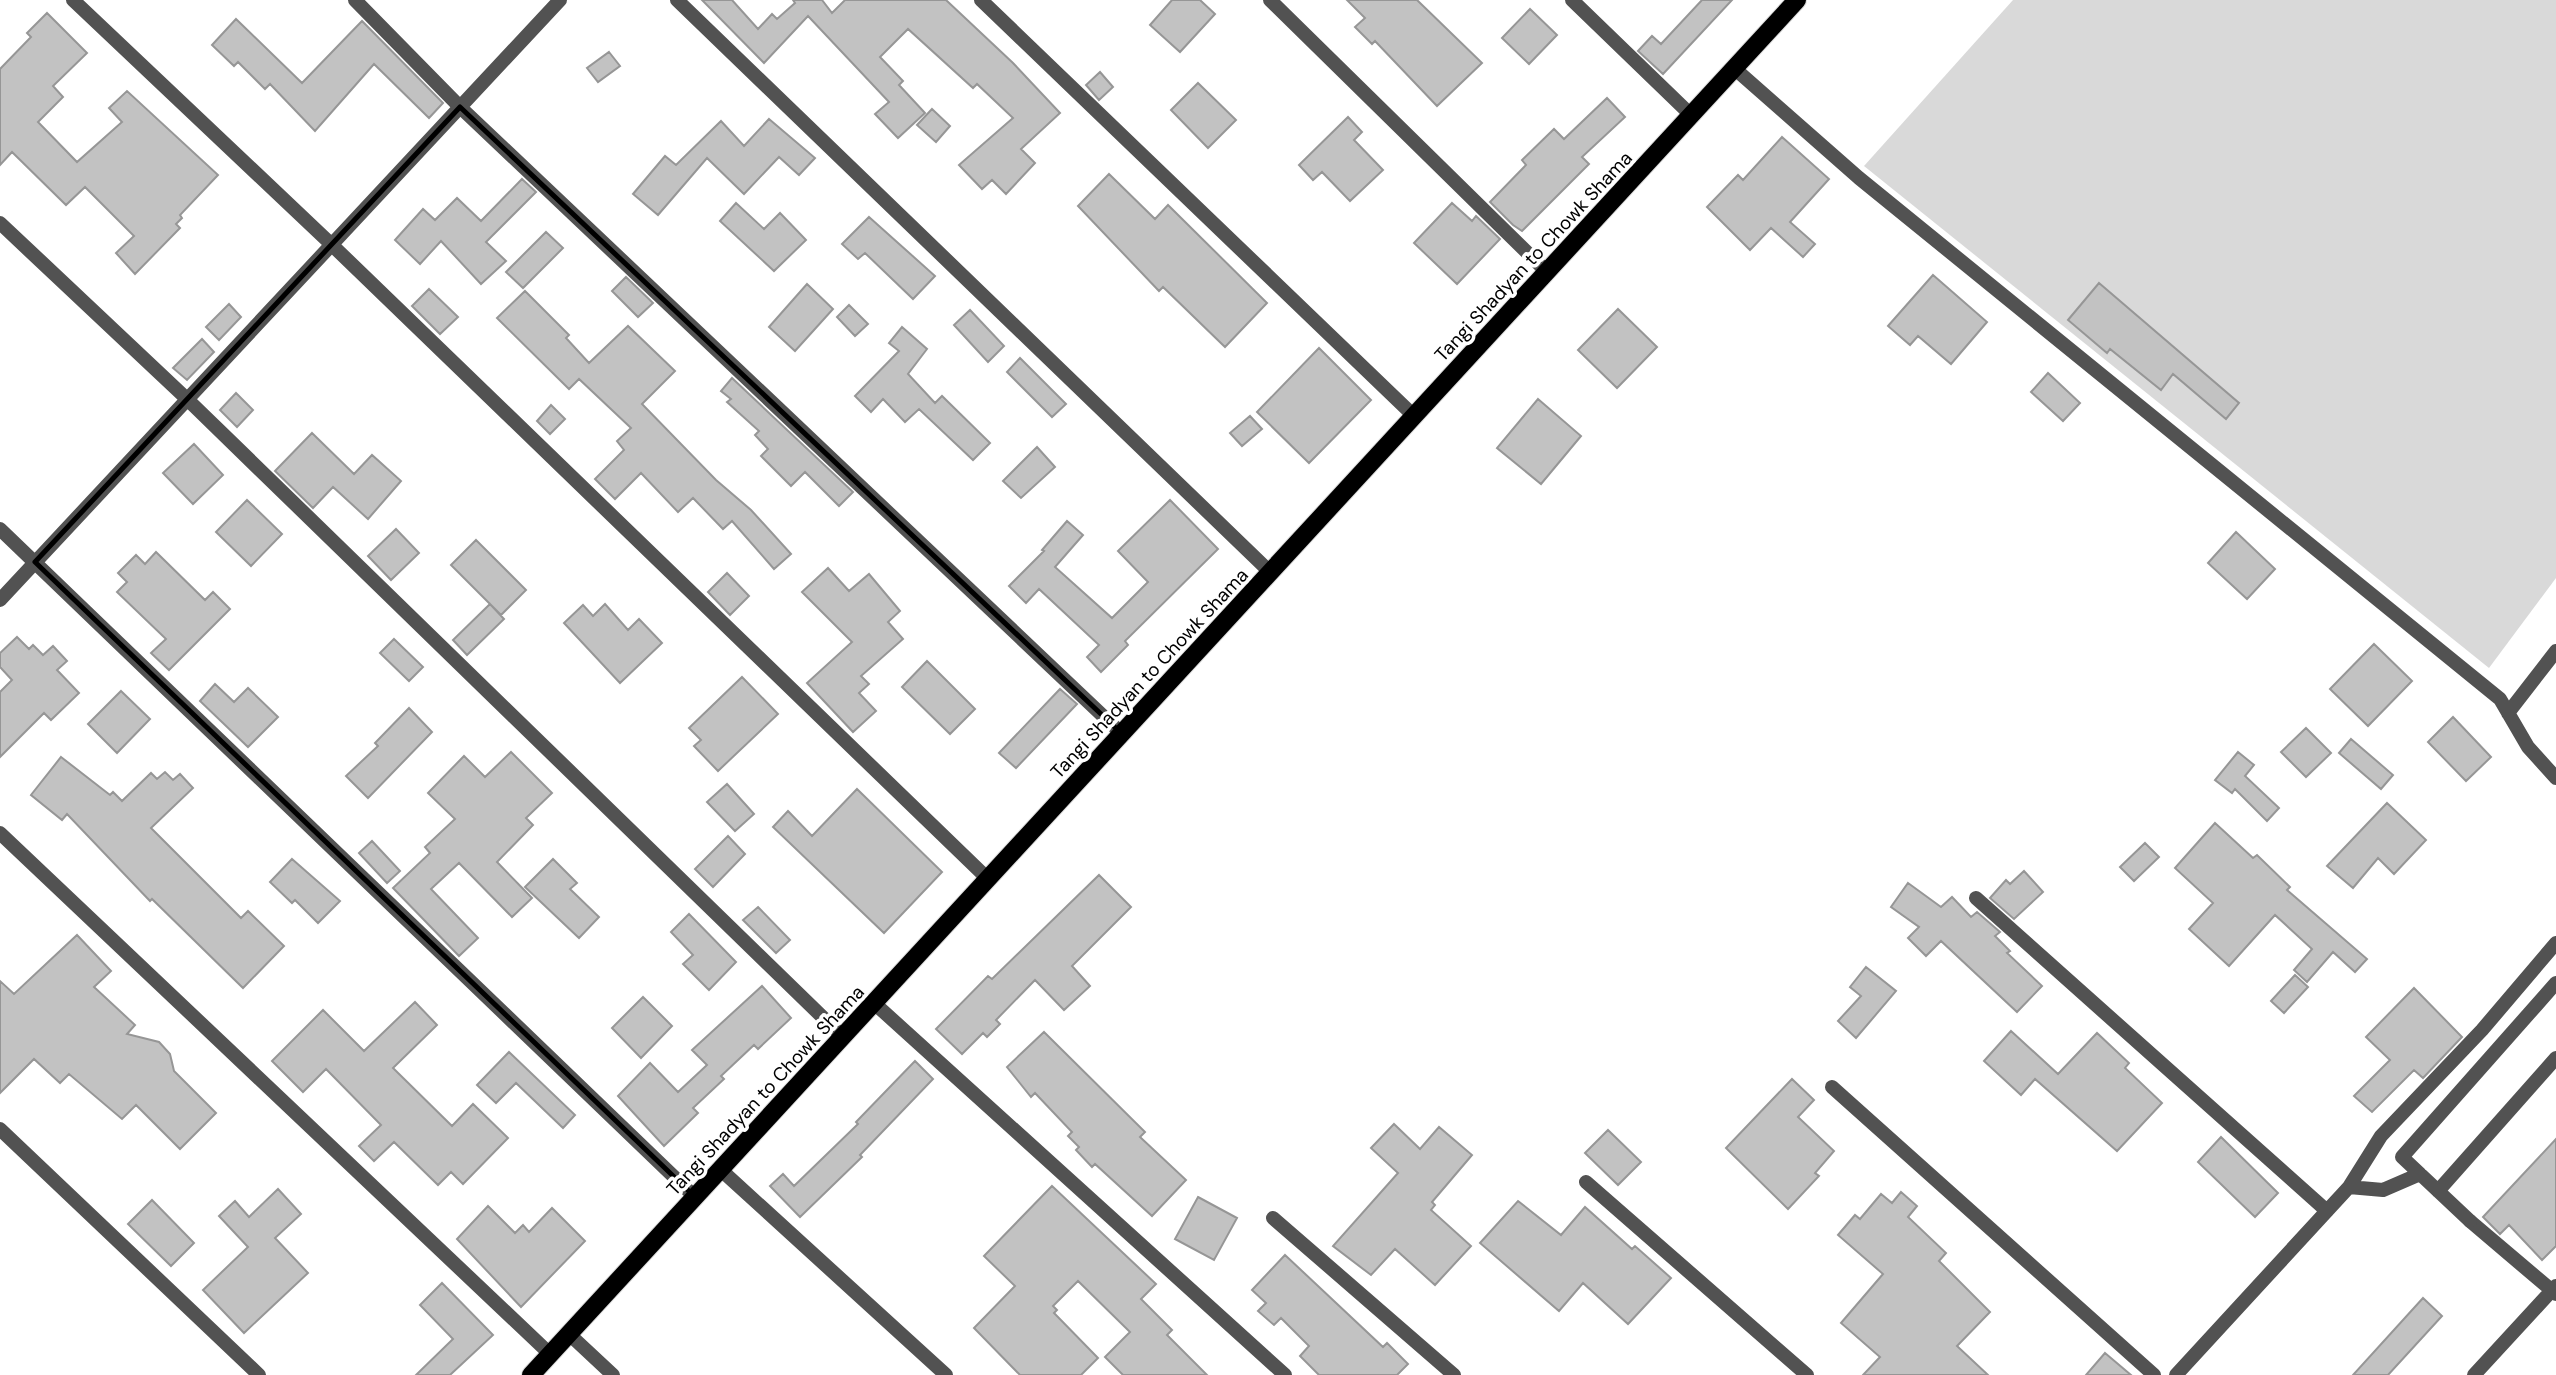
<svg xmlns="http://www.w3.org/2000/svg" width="2556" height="1375" viewBox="0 0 2556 1375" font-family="'DM Sans',sans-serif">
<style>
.green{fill:#d9d9d9}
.building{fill:#c2c2c2;stroke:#969696;stroke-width:2}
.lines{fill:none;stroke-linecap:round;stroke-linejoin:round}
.primary-casing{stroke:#dbdbdb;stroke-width:20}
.lane{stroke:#525252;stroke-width:14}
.street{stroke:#525252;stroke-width:14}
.primary{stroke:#000;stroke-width:18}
.marked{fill:none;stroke:#000;stroke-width:5;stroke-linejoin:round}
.labels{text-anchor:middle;stroke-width:7;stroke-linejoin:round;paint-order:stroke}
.street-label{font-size:19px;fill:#000;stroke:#fff}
</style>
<rect width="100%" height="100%" fill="#fff"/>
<path class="green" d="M2013 0H2556V578L2489 668 1864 166Z"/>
<path class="building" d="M702 0H732L758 29 772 14 777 19 795 3 793 0H822L832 13 845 0H946L1013 63 1060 113 1021 149 1035 163 1006 194 992 180 982 189 959 165 1013 118 977 84 973 88 908 29 880 57 903 81 899 85 925 113 898 138 875 114 889 102 808 16 764 63Z
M1172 0H1200L1215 14 1180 52 1150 25Z
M1347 0H1417L1482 63 1437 106 1375 41 1372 44 1355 27 1365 18Z
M1702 0H1732L1663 74 1638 51 1652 36 1661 44Z
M1530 9 1557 35 1529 64 1502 38Z
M47 13 87 53 53 86 63 97 38 122 77 162 122 122 109 108 127 91 218 175 180 215 182 218 176 224 180 228 135 274 116 253 134 236 85 187 66 205 12 152 0 165V69L31 37 27 33Z
M236 19 302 83 362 21 443 103 429 118 374 64 315 131 270 84 265 89 238 62 234 66 212 45Z
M609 52 620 66 598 82 587 68Z
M1100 72 1113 87 1099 100 1086 85Z
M1198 83 1236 120 1208 148 1171 110Z
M1607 98 1625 117 1582 157 1589 164 1522 231 1513 225 1490 202 1526 165 1522 160 1554 129 1564 139Z
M932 109 950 126 936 142 917 125Z
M1348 117 1362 132 1354 140 1383 170 1350 201 1322 172 1313 180 1299 165Z
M769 119 815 158 799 175 779 157 744 194 707 158 658 215 633 194 665 156 676 165 721 121 744 146Z
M1782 137 1829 179 1790 222 1815 244 1803 257 1771 228 1750 250 1707 207 1738 175 1743 180Z
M1109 174 1155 219 1168 205 1267 303 1225 347 1163 287 1159 291 1078 206Z
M522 179 536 192 486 242 506 261 481 284 441 241 420 264 395 240 423 209 435 220 457 198 481 221Z
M736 203 764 229 780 213 806 240 774 271 720 221Z
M1452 203 1472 221 1476 216 1500 239 1457 284 1414 243Z
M869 217 935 276 913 299 865 253 858 259 842 244Z
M546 232 563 248 523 288 506 272Z
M1933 275 1987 322 1951 364 1918 336 1910 345 1888 326Z
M626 277 653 303 638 317 612 291Z
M2099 283 2239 403 2226 419 2173 374 2161 390 2110 349 2107 353 2068 320Z
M807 284 833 309 795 351 769 327Z
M429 289 458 317 440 334 412 306Z
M525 291 569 335 566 338 589 363 628 326 675 371 642 404 716 480 751 510 791 554 774 569 732 521 723 529 693 498 678 512 641 473 615 499 595 479 624 450 617 441 631 428 579 379 569 389 497 318Z
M229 304 241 317 219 340 206 327Z
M849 305 868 324 855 336 837 317Z
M1618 309 1657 347 1617 388 1578 350Z
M970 310 1004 346 988 362 954 325Z
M902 327 927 349 908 374 935 403 942 396 990 443 973 460 919 409 905 422 883 399 871 412 855 396 899 351 889 343Z
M202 339 214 352 187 380 173 368Z
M1319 348 1371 400 1309 463 1257 412Z
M1020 358 1066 404 1052 417 1007 372Z
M2048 373 2080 403 2063 421 2031 392Z
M732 378 853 492 839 506 805 472 791 486 761 456 768 449 755 435 759 431 727 402 731 399 721 391Z
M236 393 253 410 237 427 220 410Z
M1538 399 1581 436 1541 484 1497 448Z
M551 405 565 419 550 434 537 421Z
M1250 416 1262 429 1242 446 1230 433Z
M312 433 354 474 372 455 401 481 368 519 333 487 313 508 275 471Z
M194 444 223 475 193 504 163 473Z
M1037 447 1055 467 1021 498 1003 481Z
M247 500 282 534 251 566 216 532Z
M1170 500 1218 549 1125 641 1128 645 1101 672 1087 657 1099 645 1039 589 1026 603 1009 586 1044 551 1042 550 1067 521 1083 535 1055 567 1112 618 1148 582 1118 551Z
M396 529 419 553 391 580 368 556Z
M2236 532 2275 569 2247 599 2208 563Z
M476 540 526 590 501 615 451 565Z
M156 552 205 600 213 592 230 609 169 670 151 653 166 639 117 592 127 582 118 573 136 555 145 564Z
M828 568 849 591 869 574 900 611 888 622 903 639 861 676 869 684 859 693 876 711 853 732 807 683 852 642 802 592Z
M727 573 749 596 730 615 708 592Z
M490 604 504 619 467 655 453 640Z
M605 604 628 630 639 619 662 643 620 683 564 623 583 605 593 616Z
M17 637 29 649 33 645 43 655 53 646 67 661 57 670 79 693 51 720 44 713 0 757V692L12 680 0 667V653Z
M394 639 423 667 409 681 380 653Z
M2374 644 2412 681 2368 726 2330 689Z
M927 661 975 709 950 734 902 687Z
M742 677 778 714 718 771 694 746 701 740 689 728Z
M215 684 234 702 248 688 278 717 248 747 200 701Z
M1060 689 1077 704 1016 768 999 753Z
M121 691 150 719 117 753 88 724Z
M409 708 432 732 368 798 346 776 378 746 375 743Z
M2453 717 2491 757 2466 781 2428 742Z
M2306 728 2331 753 2306 777 2281 752Z
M2351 739 2393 775 2381 789 2339 753Z
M511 752 552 793 526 818 533 825 497 862 532 898 512 917 459 863 431 889 478 938 459 956 393 888 430 853 425 847 455 819 428 793 464 756 485 777Z
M2238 752 2254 765 2245 776 2279 808 2267 821 2235 789 2232 793 2215 780Z
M61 757 110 795 113 792 122 801 151 773 157 779 165 772 173 780 180 774 193 788 151 828 241 918 248 911 284 946 243 988 152 899 150 901 67 814 62 820 31 795Z
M727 784 754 814 735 831 707 802Z
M857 789 942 872 884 933 773 827 788 811 812 836Z
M2387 803 2426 840 2394 874 2378 858 2353 888 2327 866Z
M2215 823 2253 858 2257 855 2290 887 2287 890 2367 959 2355 972 2333 952 2307 982 2294 970 2312 949 2275 915 2229 966 2189 929 2213 903 2175 868Z
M728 836 745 854 713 887 695 869Z
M372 841 400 871 387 883 359 853Z
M2145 843 2159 857 2134 881 2120 867Z
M292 859 340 901 318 923 295 900 292 903 270 882Z
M553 859 577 883 570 889 599 917 579 938 525 887Z
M2024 871 2043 892 2014 919 1990 898 2006 880 2010 884Z
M1099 875 1131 907 1072 966 1090 986 1064 1010 1035 980 996 1020 1000 1024 987 1037 983 1033 962 1054 936 1029 988 976 992 979Z
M1908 883 1941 907 1952 897 1971 917 1977 912 2000 932 1995 936 2010 951 2007 953 2042 986 2017 1012 1941 941 1926 956 1908 938 1919 927 1891 907Z
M758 907 790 940 776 953 743 920Z
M689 914 736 962 709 990 683 964 693 955 671 932Z
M77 935 111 971 94 987 135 1025 127 1034 159 1042 170 1054 174 1071 216 1113 180 1149 136 1105 122 1119 69 1074 60 1083 34 1059 0 1093V981L14 994Z
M1866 967 1896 991 1856 1038 1838 1021 1861 996 1850 987Z
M2295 975 2308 987 2284 1013 2271 1001Z
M762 986 791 1018 758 1049 754 1045 721 1076 724 1079 693 1108 698 1113 664 1146 618 1096 650 1063 678 1092 707 1065 692 1050Z
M2414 988 2462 1037 2423 1078 2414 1070 2372 1112 2354 1096 2390 1060 2366 1037Z
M643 997 672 1026 641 1058 612 1028Z
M415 1002 437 1025 393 1068 452 1126 473 1104 508 1138 463 1184 451 1172 438 1185 394 1142 374 1161 359 1146 381 1125 326 1069 303 1092 272 1061 323 1010 364 1051Z
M2011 1031 2058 1074 2097 1033 2129 1063 2125 1068 2162 1103 2117 1151 2035 1079 2021 1095 1984 1061Z
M1044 1032 1145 1132 1140 1137 1186 1180 1152 1216 1095 1164 1092 1167 1076 1150 1079 1147 1068 1136 1072 1132 1035 1093 1031 1097 1007 1067Z
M509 1052 575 1115 563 1128 516 1083 496 1103 477 1085Z
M915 1061 933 1079 860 1155 862 1157 800 1217 770 1186 783 1174 794 1186 858 1124 856 1122Z
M1792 1079 1814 1100 1798 1117 1834 1151 1815 1173 1819 1176 1788 1209 1726 1148Z
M1394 1124 1420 1149 1439 1127 1472 1155 1432 1202 1435 1205 1431 1210 1471 1246 1435 1285 1395 1249 1371 1275 1333 1246 1398 1173 1371 1148Z
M1608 1130 1641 1162 1618 1185 1585 1153Z
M2221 1137 2278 1193 2255 1217 2198 1162Z
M2556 1139V1246L2542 1260 2509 1225 2500 1234 2483 1217Z
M1052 1186 1156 1284 1141 1299 1172 1330 1167 1335 1207 1375H1123L1105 1357 1130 1332 1078 1281 1053 1306 1057 1310 1054 1313 1098 1358 1081 1375H1020L974 1328 1015 1286 984 1256Z
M278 1189 301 1214 275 1238 308 1273 244 1333 203 1290 248 1247 219 1216 235 1201 249 1217Z
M1901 1192 1917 1206 1908 1217 1946 1253 1939 1261 1990 1312 1957 1346 1988 1375H1863L1880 1357 1841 1323 1883 1274 1838 1235 1855 1215 1860 1219 1881 1194 1892 1203Z
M1198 1197 1237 1218 1214 1260 1175 1239Z
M152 1200 194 1243 171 1266 128 1224Z
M1518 1201 1561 1235 1585 1207 1632 1249 1635 1246 1671 1278 1628 1324 1583 1283 1559 1311 1480 1243Z
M488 1206 515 1233 523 1225 529 1232 552 1208 585 1241 521 1307 457 1239Z
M1285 1255 1383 1347 1387 1343 1408 1364 1397 1375H1319L1300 1356 1309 1346 1281 1318 1274 1325 1258 1311 1266 1303 1252 1290Z
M442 1283 493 1335 450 1375H416L453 1339 420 1305Z
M2423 1298 2442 1316 2388 1375H2353Z
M2105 1353 2131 1375H2086Z"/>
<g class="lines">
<g class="primary-casing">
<path id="primary" d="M531 1375 1797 0"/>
</g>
<path class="lane" d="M2470 1221 2556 1294
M2474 1375 2556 1286"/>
<path class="street" d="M73 0 332 245 988 879
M355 0 460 107 1121 733
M677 0 1270 572
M981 0 1414 416
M1270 0 1547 272
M1572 0 1691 115
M1734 68 1859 178 2500 699 2528 747 2556 778
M0 223 188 400 843 1037
M0 529 695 1197
M0 600 560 0
M2508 713 2556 651
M0 833 550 1354
M1976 898 2327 1211
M874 1003 1285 1375
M1832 1087 2154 1375
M0 1129 259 1375
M720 1169 946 1375
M1586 1182 1807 1375
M2349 1187 2383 1190 2420 1174
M2438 1191 2556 1058
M1273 1218 1454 1375
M2470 1221 2402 1157 2556 983
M569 1334 613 1375
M2176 1375 2349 1187 2381 1136 2482 1030 2556 943"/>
<use href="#primary" class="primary"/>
</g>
<path class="marked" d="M460 107 1121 733 695 1197 35 562Z"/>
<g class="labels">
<g class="street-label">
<text transform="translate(1533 256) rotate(-47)" y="7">Tangi Shadyan to Chowk Shama</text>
<text transform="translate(1149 673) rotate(-47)" y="7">Tangi Shadyan to Chowk Shama</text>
<text transform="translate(765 1090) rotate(-47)" y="7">Tangi Shadyan to Chowk Shama</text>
</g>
</g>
</svg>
